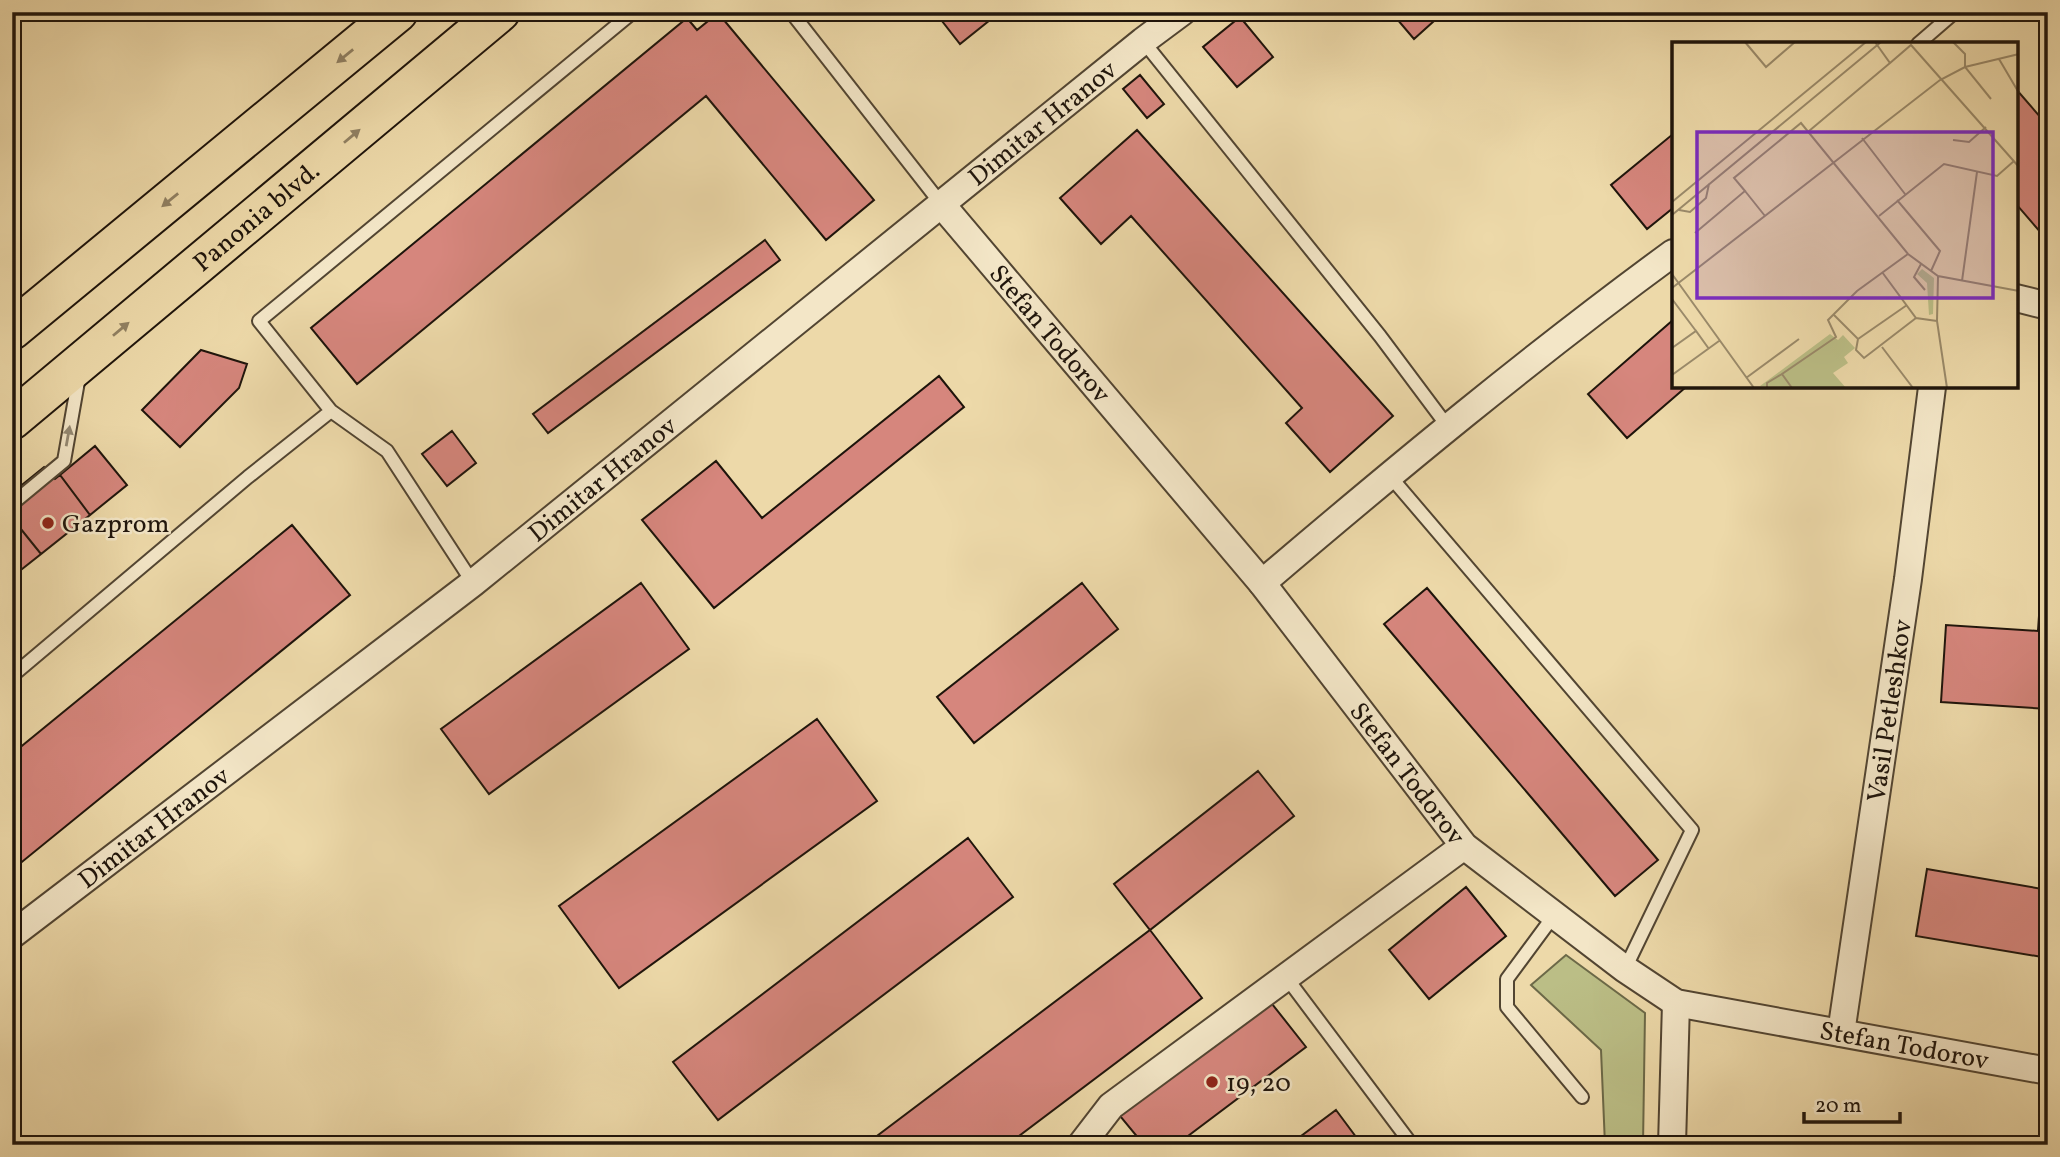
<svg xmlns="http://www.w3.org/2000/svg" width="2060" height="1157" viewBox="0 0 2060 1157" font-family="Vollkorn,serif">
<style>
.green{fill:#bbbe86;stroke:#6c6948;stroke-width:2}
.building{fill:#d6867d;stroke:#1e140b;stroke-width:2}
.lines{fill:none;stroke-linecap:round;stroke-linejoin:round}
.service-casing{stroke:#524532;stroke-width:16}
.minor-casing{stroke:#524532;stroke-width:30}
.primary-casing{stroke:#1e140b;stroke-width:42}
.service{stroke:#f3e6c7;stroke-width:12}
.minor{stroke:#f3e6c7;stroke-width:26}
.primary{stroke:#edd9a9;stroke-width:38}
.oneway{fill:#908062}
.oneway2{fill:#938872}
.poi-dot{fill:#8f2418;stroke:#f3e6c7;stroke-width:2.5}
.labels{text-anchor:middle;stroke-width:5;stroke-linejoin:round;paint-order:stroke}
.street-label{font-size:26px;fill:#1e140b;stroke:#f3e6c7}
.poi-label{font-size:26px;fill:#1e140b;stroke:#f3e6c7;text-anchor:start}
.inset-road{fill:none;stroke:#9a8a6a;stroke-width:2}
.view{fill:#7b2cbf;fill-opacity:0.15;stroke:#7b2cbf;stroke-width:3.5}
.inset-edge{fill:none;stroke:#1e140b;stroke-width:3.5}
</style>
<rect width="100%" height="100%" fill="#edd9a9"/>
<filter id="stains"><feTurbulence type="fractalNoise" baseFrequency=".00286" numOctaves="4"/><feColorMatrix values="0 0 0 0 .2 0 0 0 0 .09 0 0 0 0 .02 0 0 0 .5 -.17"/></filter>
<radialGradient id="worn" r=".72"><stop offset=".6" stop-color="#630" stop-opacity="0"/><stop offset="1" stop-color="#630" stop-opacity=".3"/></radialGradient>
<path class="green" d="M1566 955 1645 1013 1643 1145H1605L1601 1050 1531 985Z"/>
<path class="building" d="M935 12H1000L960 44Z
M1391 12H1444L1414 39Z
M718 13 874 200 826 240 706 96 357 384 311 328 687 18 697 30Z
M1240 17 1273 57 1237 87 1203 47Z
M1140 75 1164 104 1147 118 1123 89Z
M2016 89 2048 126V241L2016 204Z
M1137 130 1393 416 1330 472 1286 423 1302 408 1131 216 1101 244 1060 198Z
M1673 134V208L1647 229 1611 185Z
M765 240 780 260 548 433 533 414Z
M1673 320V387H1686L1627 438 1588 394Z
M201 350 247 364 239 388 180 447 142 410Z
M939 376 964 407 714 608 642 520 716 461 762 518Z
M452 431 476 463 447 486 422 454Z
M95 446 127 485 90 515 60 475Z
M44 467 55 479 60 475 90 515 41 554 12 518V493Z
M2048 481V709L1941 702 1946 625 2038 631Z
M12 518 41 554 12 577Z
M292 525 350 595 12 870V754Z
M641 583 689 649 489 794 441 729Z
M1082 583 1118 629 974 743 937 697Z
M1427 588 1658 860 1615 896 1384 624Z
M817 719 877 801 619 988 559 906Z
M1258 771 1294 816 1150 930 1114 884Z
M968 838 1013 897 718 1120 673 1062Z
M1927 869 2048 890V958L1916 936Z
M1466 887 1506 936 1429 999 1389 950Z
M1150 930 1202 998 1007 1145H865Z
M1269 1000 1306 1047 1176 1145H1144L1120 1116Z
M1336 1110 1362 1145H1289Z"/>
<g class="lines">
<g class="service-casing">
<path id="service" d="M791 12 942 205
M1143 41 1380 336 1448 427
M1918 44 1955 12
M331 411 387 451 473 583
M1389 475 1692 830 1625 969
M12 504 64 461 79 376
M12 676 248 477 331 411 259 321 633 12
M1555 914 1507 979V1007L1582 1097
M1286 977 1412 1145"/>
</g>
<g class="minor-casing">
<g id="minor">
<path id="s1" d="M942 205 1262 583 1464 846 1625 969 1676 1003 2048 1071"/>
<path d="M2016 298 2048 306"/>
<path d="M1262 583C1396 469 1531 357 1673 253"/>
<path id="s2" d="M12 935 473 583 1143 41 1182 12"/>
<path id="s3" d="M1841 1033 1908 579 1932 387"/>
<path d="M1081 1145 1111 1106 1464 846"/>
<path d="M1672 1145 1676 1003"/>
</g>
</g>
<g class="primary-casing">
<g id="primary">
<path d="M12 330 398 12"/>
<path id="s4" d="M12 420 500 12"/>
</g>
</g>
<use href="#service" class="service"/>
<use href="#minor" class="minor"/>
<use href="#primary" class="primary"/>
</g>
<defs><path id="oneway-solid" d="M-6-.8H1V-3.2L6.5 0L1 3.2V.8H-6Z" transform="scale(1.75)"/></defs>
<g class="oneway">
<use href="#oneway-solid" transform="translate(345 56) rotate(141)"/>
<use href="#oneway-solid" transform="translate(352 136) rotate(-40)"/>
<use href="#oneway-solid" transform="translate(170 200) rotate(141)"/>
<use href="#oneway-solid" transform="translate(121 329) rotate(-40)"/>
</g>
<use class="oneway2" href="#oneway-solid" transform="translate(68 436) rotate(-80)"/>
<g class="poi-dot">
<circle cx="48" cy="523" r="7"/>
<circle cx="1212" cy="1082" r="7"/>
</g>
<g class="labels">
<g class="street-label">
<text dy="9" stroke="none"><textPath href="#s2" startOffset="1312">Dimitar Hranov</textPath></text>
<text dy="9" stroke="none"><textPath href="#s4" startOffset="318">Panonia blvd.</textPath></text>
<text dy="9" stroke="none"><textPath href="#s1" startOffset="168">Stefan Todorov</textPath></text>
<text dy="9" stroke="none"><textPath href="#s2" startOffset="746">Dimitar Hranov</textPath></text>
<text dy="9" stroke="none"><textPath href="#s3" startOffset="326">Vasil Petleshkov</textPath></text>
<text dy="9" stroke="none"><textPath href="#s1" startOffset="735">Stefan Todorov</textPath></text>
<text dy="9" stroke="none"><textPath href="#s2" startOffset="178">Dimitar Hranov</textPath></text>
<text dy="9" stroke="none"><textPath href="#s1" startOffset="1323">Stefan Todorov</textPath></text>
</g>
<g class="poi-label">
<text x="62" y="532">Gazprom</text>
<text x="1226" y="1091">19, 20</text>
</g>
</g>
<g transform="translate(1672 42)">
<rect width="346" height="346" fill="#edd9a9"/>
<path d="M250 227 262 236 261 272 257 273 255 241 245 232ZM158 292 166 298 171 293 183 306 172 315 176 321 161 331 174 346 88 344Z" fill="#bbbe86"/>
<path class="inset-road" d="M73 0 94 25 123 0M203 0 218 21 239 3 347 125M281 0 293 12V25L319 57M327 17 347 51M137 89 218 21M190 96 233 152M281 98 297 100 314 85M73 149 93 174M225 158 268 209 259 229M0 160 194 0M7 168 18 170 34 156 37 142M0 173 209 0M207 174 272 122 325 134 342 119M23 191 73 149 62 136 129 81 236 212 266 234 347 249M249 222 242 235 253 248M210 230 244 276 265 279M0 232 82 346M266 234 265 279 275 346M290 239 305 130M0 246 268 38 293 25 347 12M0 257 24 289M162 273 186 297 235 263M186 297 184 308 192 316 244 276M210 305 241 346M0 306 24 289 37 307M0 333 47 299M74 336 127 297M95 346V341L110 332M120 346 110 332 164 295 156 278 185 249 236 212"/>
<path class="view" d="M25 90H321V256H25Z"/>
<rect width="346" height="346" class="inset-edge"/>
</g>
<rect width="2060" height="1157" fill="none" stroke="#edd9a9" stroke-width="42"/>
<rect x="14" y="14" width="2032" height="1129" fill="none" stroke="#1e140b" stroke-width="3.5"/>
<rect x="21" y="21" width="2018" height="1115" fill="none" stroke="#1e140b" stroke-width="2"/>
<path d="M1804 1112v10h96v-10" fill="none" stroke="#1e140b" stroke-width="3.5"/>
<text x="1815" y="1112" font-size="21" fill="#1e140b" stroke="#f3e6c7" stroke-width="5" paint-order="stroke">20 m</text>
<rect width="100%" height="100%" filter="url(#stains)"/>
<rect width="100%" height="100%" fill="url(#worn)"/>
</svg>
